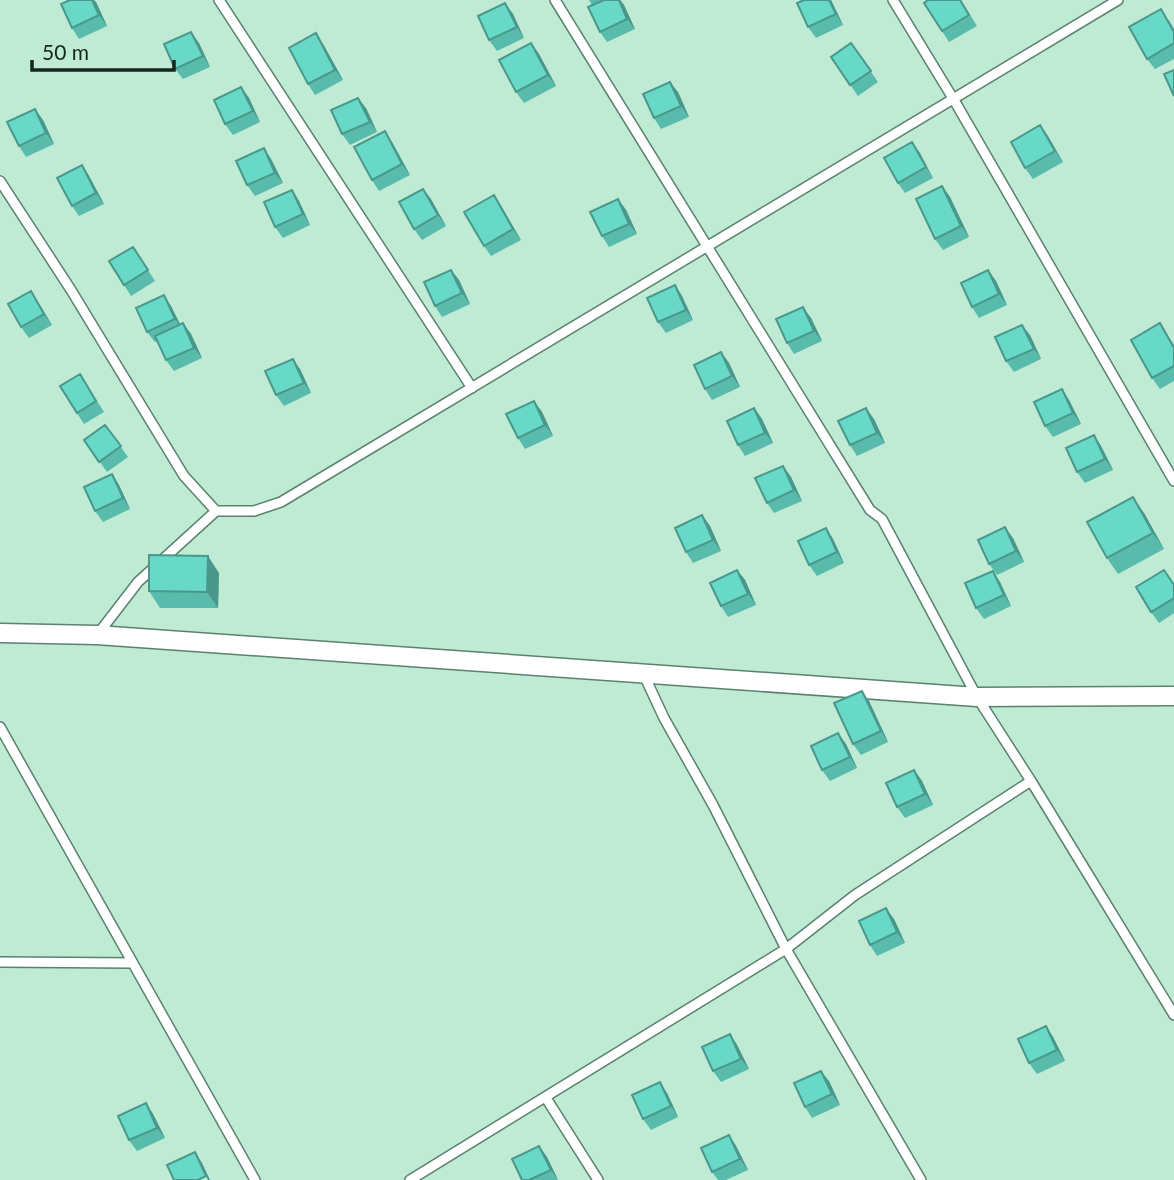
<svg xmlns="http://www.w3.org/2000/svg" width="1174" height="1180" viewBox="0 0 1174 1180" font-family="Lato,sans-serif">
<style>
.lines{fill:none;stroke-linecap:round;stroke-linejoin:round}
.service-casing{stroke:#5a826d;stroke-width:12}
.minor-casing{stroke:#5a826d;stroke-width:21}
.service{stroke:#fff;stroke-width:9}
.minor{stroke:#fff;stroke-width:18}
.wall{fill:#59bbab}
.shaded-wall{fill:#49988b}
.building{fill:#68d9c7;stroke:#49988b;stroke-width:2}
</style>
<rect width="100%" height="100%" fill="#bfead3"/>
<g class="lines">
<g class="service-casing">
<path id="service" d="M219 0 472 388
M555 0 870 510 882 519 977 697 1031 781 1174 1015
M893 0 954 100 1174 481
M0 181 71 290 184 476 216 511
M98 634 138 582 216 511H254L281 502 1118 0
M643 673 664 718 713 805 786 949 921 1180
M0 727 255 1180
M0 962 132 963
M546 1098 598 1180
M410 1180 786 949 855 895 1031 781"/>
</g>
<g class="minor-casing">
<path id="minor" d="M0 633 97 635 977 697 1174 696"/>
</g>
<use href="#service" class="service"/>
<use href="#minor" class="minor"/>
</g>
<path class="wall" d="M589 0H602L592 5Z
M604 0H620L624 5 635 29 607 42 600 32Z
M831 0 843 25 816 38 808 27Z
M961 0 977 26 949 42 942 31Z
M96 2 107 26 79 39 72 28Z
M505 3 513 14 524 38 497 51 489 40Z
M1169 20 1174 29V59L1155 69 1147 59Z
M199 43 210 67 183 79 175 69Z
M531 43 539 54 556 86 524 103 516 92Z
M851 43 878 82 858 96 831 57Z
M323 44 343 80 315 95 308 84Z
M241 87 249 98 260 122 233 135 225 124Z
M678 92 689 117 661 129 654 118Z
M366 108 377 132 350 145 342 134Z
M43 120 54 144 26 157 19 146Z
M1040 125 1063 162 1033 179 1025 168Z
M392 142 410 175 379 191 372 180Z
M912 142 933 178 905 193 898 183Z
M264 148 271 159 283 183 255 196 247 185Z
M82 165 89 176 104 204 79 216 72 206Z
M942 186 950 197 969 237 943 250 935 239Z
M423 189 446 226 422 240 414 229Z
M292 190 299 201 310 225 283 238 275 227Z
M618 199 626 210 637 234 609 247 602 236Z
M501 206 521 240 491 256 484 246Z
M133 247 155 281 131 296 124 285Z
M451 270 459 280 470 304 442 317 435 306Z
M988 270 996 281 1007 305 979 318 972 307Z
M675 285 682 296 693 320 666 333 658 322Z
M38 302 52 325 29 338 21 327Z
M171 306 180 325 183 323 191 334 202 358 174 371 166 360 158 341 155 342 147 332Z
M811 318 822 341 794 354 787 343Z
M1160 323 1174 345V381L1160 389 1152 378Z
M1030 335 1041 359 1014 372 1006 361Z
M721 352 729 363 740 387 712 400 705 389Z
M300 369 311 393 284 406 276 395Z
M80 374 104 412 84 424 77 413Z
M1062 389 1069 400 1081 424 1053 437 1045 426Z
M534 401 542 412 553 436 525 449 518 438Z
M754 408 762 419 773 443 745 456 738 445Z
M874 419 885 443 857 456 850 445Z
M105 425 128 457 107 472 84 440Z
M1094 435 1101 446 1113 470 1085 483 1077 472Z
M783 466 791 477 802 501 774 513 767 503Z
M112 474 119 485 130 509 103 522 95 511Z
M1144 513 1164 549 1118 574 1107 558Z
M702 515 710 526 721 551 693 563 686 552Z
M826 528 833 539 844 563 817 576 809 565Z
M1013 538 1024 562 997 575 989 564Z
M737 570 745 580 756 605 728 617 721 606Z
M1164 570 1174 584V613L1159 623 1151 612Z
M219 573 218 608H160L149 591Z
M1000 582 1011 606 984 619 976 608Z
M869 701 888 742 861 755 853 744Z
M846 744 857 768 830 781 822 770Z
M914 770 922 781 933 805 905 818 897 807Z
M894 919 905 943 877 956 870 945Z
M1046 1026 1053 1037 1065 1061 1037 1074 1029 1063Z
M730 1034 737 1045 749 1069 721 1082 713 1071Z
M829 1081 840 1105 812 1118 805 1107Z
M667 1093 678 1117 651 1130 643 1119Z
M146 1103 153 1114 165 1138 137 1151 129 1140Z
M729 1135 736 1146 748 1170 726 1180H718L712 1172Z
M539 1146 547 1157 558 1180H522Z"/>
<path class="shaded-wall" d="M92 0H94L96 2 107 26 99 15Z
M619 0H620L624 5 635 29 627 19Z
M829 0H831L843 25 836 14Z
M505 3 513 14 524 38 517 27Z
M191 32 199 43 210 67 203 56Z
M316 33 323 44 343 80 335 70Z
M531 43 539 54 556 86 548 75Z
M670 82 678 92 689 117 681 106Z
M241 87 249 98 260 122 253 111Z
M358 98 366 108 377 132 370 122Z
M35 109 43 120 54 144 46 133Z
M1040 125 1048 136 1063 162 1055 151Z
M385 131 392 142 410 175 402 164Z
M912 142 920 153 933 178 926 167Z
M264 148 271 159 283 183 275 173Z
M82 165 89 176 104 204 96 193Z
M942 186 950 197 969 237 961 226Z
M423 189 431 199 446 226 438 215Z
M292 190 299 201 310 225 303 214Z
M494 195 501 206 521 240 513 229Z
M618 199 626 210 637 234 629 224Z
M451 270 459 280 470 304 462 293Z
M988 270 996 281 1007 305 999 294Z
M675 285 682 296 693 320 686 310Z
M31 291 38 302 52 325 44 314Z
M164 295 171 306 183 330 175 319Z
M803 307 811 318 822 341 814 331Z
M183 323 191 334 202 358 194 348Z
M1022 325 1030 335 1041 359 1034 349Z
M721 352 729 363 740 387 732 376Z
M293 359 300 369 311 393 304 383Z
M1062 389 1069 400 1081 424 1073 413Z
M534 401 542 412 553 436 545 425Z
M754 408 762 419 773 443 765 433Z
M866 408 874 419 885 443 877 433Z
M1094 435 1101 446 1113 470 1105 459Z
M783 466 791 477 802 501 794 490Z
M112 474 119 485 130 509 123 498Z
M1133 497 1144 513 1164 549 1153 533Z
M702 515 710 526 721 551 713 540Z
M1005 527 1013 538 1024 562 1016 551Z
M826 528 833 539 844 563 837 552Z
M208 556 219 573 218 608 207 592Z
M737 570 745 580 756 605 748 594Z
M993 571 1000 582 1011 606 1004 595Z
M862 691 869 701 888 742 881 731Z
M838 733 846 744 857 768 850 757Z
M914 770 922 781 933 805 925 794Z
M886 908 894 919 905 943 897 932Z
M1046 1026 1053 1037 1065 1061 1057 1050Z
M730 1034 737 1045 749 1069 741 1059Z
M821 1071 829 1081 840 1105 832 1094Z
M660 1082 667 1093 678 1117 671 1106Z
M146 1103 153 1114 165 1138 157 1128Z
M729 1135 736 1146 748 1170 740 1159Z
M539 1146 547 1157 558 1180 551 1170Z
M195 1152 202 1163 210 1180H208L206 1176Z"/>
<path class="building" d="M70 0H92L99 15 72 28 61 4Z
M604 0H619L627 19 600 32 588 7Z
M804 0H829L836 14 808 27 797 3Z
M928 0H960L969 15 942 31 924 3Z
M505 3 517 27 489 40 478 16Z
M1161 9 1174 32V43L1147 59 1129 27Z
M191 32 203 56 175 69 164 44Z
M316 33 335 70 308 84 289 48Z
M531 43 548 75 516 92 499 60Z
M851 43 871 71 850 85 831 57Z
M1174 70V96L1164 74Z
M670 82 681 106 654 118 643 94Z
M241 87 253 111 225 124 214 100Z
M358 98 370 122 342 134 331 110Z
M35 109 46 133 19 146 7 122Z
M1040 125 1055 151 1025 168 1011 142Z
M385 131 402 164 372 180 354 147Z
M912 142 926 167 898 183 884 158Z
M264 148 275 173 247 185 236 161Z
M82 165 96 193 72 206 57 178Z
M942 186 961 226 935 239 916 199Z
M423 189 438 215 414 229 399 202Z
M292 190 303 214 275 227 264 202Z
M494 195 513 229 484 246 464 212Z
M618 199 629 224 602 236 590 212Z
M133 247 148 270 124 285 109 261Z
M451 270 462 293 435 306 424 282Z
M988 270 999 294 972 307 961 283Z
M675 285 686 310 658 322 647 298Z
M31 291 44 314 21 327 8 304Z
M164 295 175 319 147 332 136 308Z
M803 307 814 331 787 343 776 319Z
M183 323 194 348 166 360 155 336Z
M1160 323 1174 348V366L1152 378 1131 340Z
M1022 325 1034 349 1006 361 995 337Z
M721 352 732 376 705 389 694 365Z
M293 359 304 383 276 395 265 371Z
M80 374 96 401 77 413 60 386Z
M1062 389 1073 413 1045 426 1034 402Z
M534 401 545 425 518 438 506 414Z
M754 408 765 433 738 445 727 421Z
M866 408 877 433 850 445 838 421Z
M105 425 121 446 99 462 84 440Z
M1094 435 1105 459 1077 472 1066 448Z
M783 466 794 490 767 503 755 478Z
M112 474 123 498 95 511 84 487Z
M1133 497 1153 533 1107 558 1087 522Z
M702 515 713 540 686 552 675 528Z
M1005 527 1016 551 989 564 978 540Z
M826 528 837 552 809 565 798 541Z
M149 555 208 556 207 592 149 591Z
M737 570 748 594 721 606 710 583Z
M1164 570 1174 585V598L1151 612 1136 587Z
M993 571 1004 595 976 608 965 583Z
M862 691 881 731 853 744 834 703Z
M838 733 850 757 822 770 811 746Z
M914 770 925 794 897 807 886 783Z
M886 908 897 932 870 945 859 921Z
M1046 1026 1057 1050 1029 1063 1018 1039Z
M730 1034 741 1059 713 1071 702 1047Z
M821 1071 832 1094 805 1107 794 1083Z
M660 1082 671 1106 643 1119 632 1095Z
M146 1103 157 1128 129 1140 118 1116Z
M729 1135 740 1159 712 1172 701 1148Z
M539 1146 551 1170 529 1180H522L512 1159Z
M195 1152 206 1176 198 1180H174L167 1165Z"/>
<path d="M32 60v10h142v-10" fill="none" stroke="#15261e" stroke-width="3.5"/>
<text x="42" y="60" font-size="21" fill="#15261e" stroke="#bfead3" stroke-width="5" paint-order="stroke">50 m</text>
</svg>
